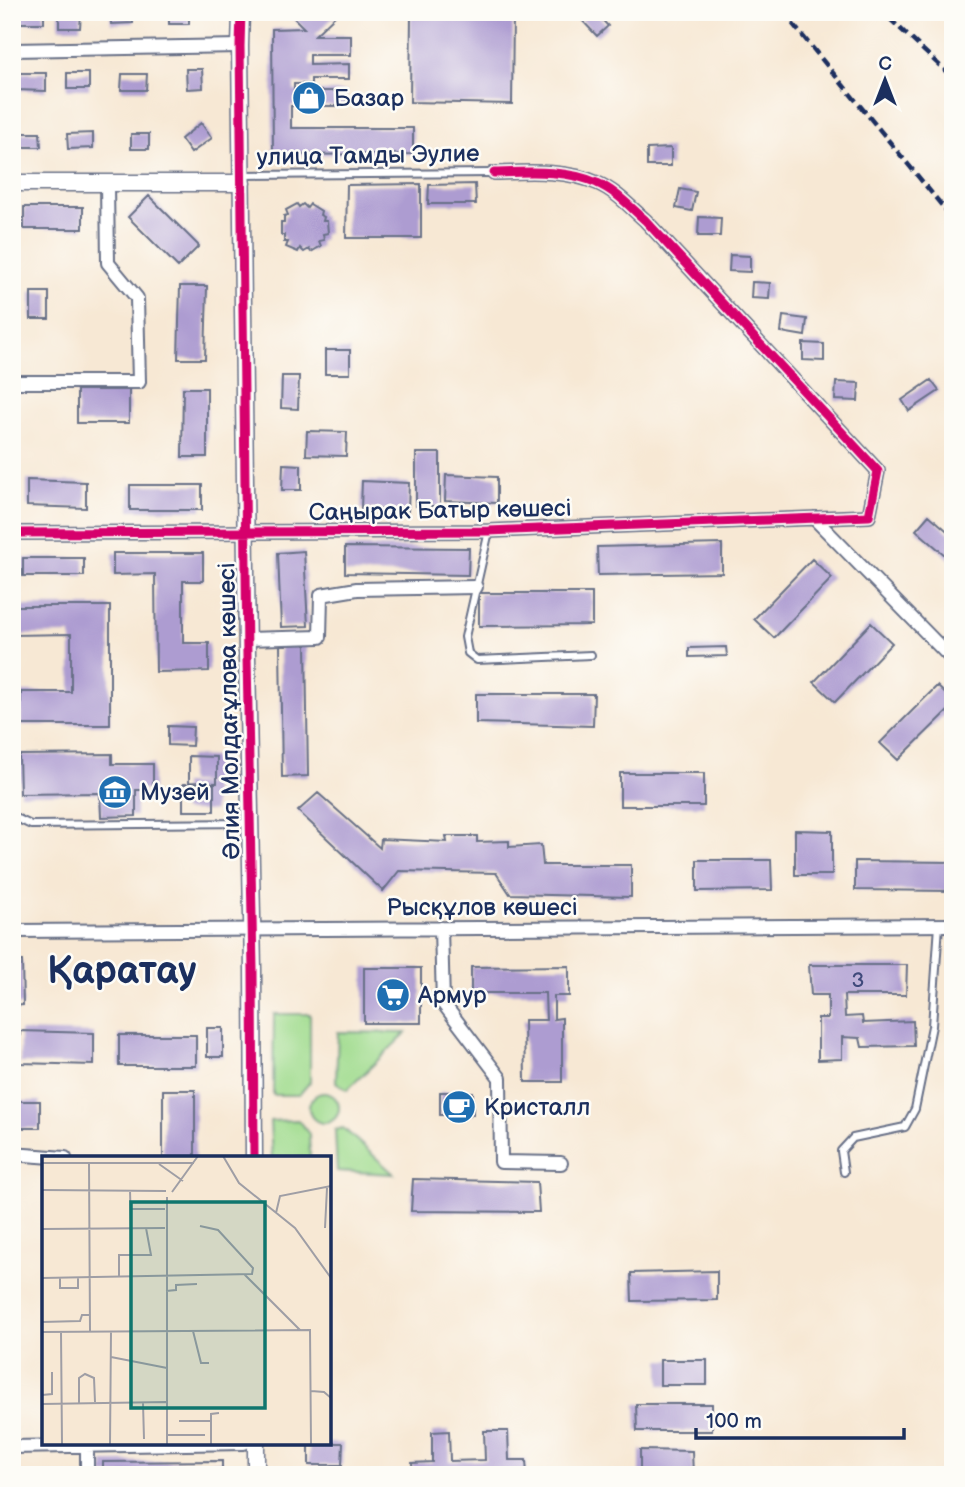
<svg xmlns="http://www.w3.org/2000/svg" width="965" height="1487" viewBox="0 0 965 1487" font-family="'Balsamiq Sans',sans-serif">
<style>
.green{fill:#a1dc8f;stroke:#5e8676;stroke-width:2}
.building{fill:#ad9cd1}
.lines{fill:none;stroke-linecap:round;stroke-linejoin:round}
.lane-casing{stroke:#687087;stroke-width:10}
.street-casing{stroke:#687087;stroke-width:16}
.secondary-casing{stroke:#687087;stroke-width:19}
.lane{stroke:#fff;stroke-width:6}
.street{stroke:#fff;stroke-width:12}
.secondary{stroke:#fff;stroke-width:16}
.rail{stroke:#1b2f5e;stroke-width:4.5;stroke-dasharray:10 5;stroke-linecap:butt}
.cycleway-casing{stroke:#fdfcf7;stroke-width:13}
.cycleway{stroke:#d6006c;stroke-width:9}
.labels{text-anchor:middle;stroke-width:5;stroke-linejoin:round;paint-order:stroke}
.number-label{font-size:21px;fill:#404a7b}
.poi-label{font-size:24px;fill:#1b2f5e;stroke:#fdfcf7;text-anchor:start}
.street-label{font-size:24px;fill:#1b2f5e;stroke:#fdfcf7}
.town-label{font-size:38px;font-weight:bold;fill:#1b2f5e;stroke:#fdfcf7}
.inset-road{fill:none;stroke:#9f9ea5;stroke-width:2}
.view{fill:#0f766e;fill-opacity:0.15;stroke:#0f766e;stroke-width:3.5}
.inset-edge{fill:none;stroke:#1b2f5e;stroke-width:3.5}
</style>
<rect width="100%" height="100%" fill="#fdfcf7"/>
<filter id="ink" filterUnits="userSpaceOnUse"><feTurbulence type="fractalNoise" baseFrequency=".0143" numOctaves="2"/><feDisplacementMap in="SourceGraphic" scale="14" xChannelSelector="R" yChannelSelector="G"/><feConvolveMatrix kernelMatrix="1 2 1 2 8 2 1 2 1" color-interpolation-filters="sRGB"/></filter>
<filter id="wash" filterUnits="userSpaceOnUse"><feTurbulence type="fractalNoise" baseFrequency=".00686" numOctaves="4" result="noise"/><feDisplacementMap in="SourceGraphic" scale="28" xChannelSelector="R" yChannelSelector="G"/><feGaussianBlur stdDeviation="1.57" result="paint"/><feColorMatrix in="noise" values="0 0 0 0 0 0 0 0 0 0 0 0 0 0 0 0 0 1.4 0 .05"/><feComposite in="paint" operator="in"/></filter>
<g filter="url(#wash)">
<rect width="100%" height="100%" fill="#f7e8d4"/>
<path class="green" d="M274 1014H310V1082L299 1095H273Z
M338 1032 406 1033 347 1090 336 1082Z
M309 1108a15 15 0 1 1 30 0a15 15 0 1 1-30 0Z
M298 1120 309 1134 310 1158H272L270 1121Z
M343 1128 394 1174 337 1171 335 1130Z"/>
<g id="blocks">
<path class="building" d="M12 12H44V23H12Z
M59 12 81 13 80 28H59Z
M110 12H133V23L111 24Z
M169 12H189V24H169Z
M288 12H339L315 35H351V55H310V65L349 64V79H311V84H294V91H346V106H291V128H413V154L273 155 272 29 304 28Z
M580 12H595L608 26 597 36 577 15Z
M411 14 513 15 512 104 410 102Z
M186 69H202L203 88 187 89Z
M16 73H46V91L16 90Z
M67 73H89V89H67Z
M122 74H147L146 90H121Z
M201 123 212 138 191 153 181 139Z
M17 133H40L41 147H17Z
M93 133V148L68 149 67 134Z
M131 134H149V149H131Z
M671 148V166H647V149Z
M421 184V238H346L347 185Z
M475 184 476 204H428L429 185Z
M680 189 696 192 692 211 676 208Z
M149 196 199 246 178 267 128 217Z
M297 204 299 207 303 204 307 208 310 204 321 211 320 215 324 217 323 221H327L328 233 323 234 324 240 319 241 321 246 311 252 309 249 304 252 300 248 298 252 286 247 288 242H284V235H281V222H284V216L288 215 286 210Z
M24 207H83V229H24Z
M699 217 721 218 720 236H698Z
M730 255 750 256V272L729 271Z
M752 282 770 283 769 299 751 298Z
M180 286H207L205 359H178Z
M31 292H49V319H31Z
M783 316 807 319 805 336 781 332Z
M803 343 824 344V361L803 360Z
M325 350H350V374H325Z
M282 376H299L298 409 281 408Z
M931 380 939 391 909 411 902 400Z
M836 382 859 383 858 401 835 400Z
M183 388H207V457H182Z
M77 390H129V423H77Z
M307 431 347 432 346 456 306 455Z
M416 453H440V506H416Z
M283 464 301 465V490H282Z
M446 475 497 477V503L445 501Z
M27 480 86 482V508L27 506Z
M362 481 409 483 408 511 361 509Z
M130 485H202V510H130Z
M929 515 953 536V562L916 530Z
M722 544V573L598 575 597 547Z
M345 547 469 548 468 575 345 573Z
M304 551 308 626 281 627 278 553Z
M113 553H203V581H183V643H209V671L156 672 155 574 113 575Z
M23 558H84V576H23Z
M812 559 832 578 774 638 754 619Z
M479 593H592V625L479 626Z
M12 606H110V725H21V692H71V634L12 635Z
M871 623 892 643 835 702 814 682Z
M306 644 308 776 282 777 280 645Z
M726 647 727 656 689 657V648Z
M937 686 953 701V706L898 760 880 743Z
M476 694H594L593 726 476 723Z
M168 726 193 727 192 746 168 745Z
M112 754V764H153V790H136V816L101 817 100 793 20 794 19 755Z
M189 756 217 757V783L189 782Z
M620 773H704V806H620Z
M183 784H214V811H183Z
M318 793 380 848 381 839 447 842 446 836H477V842L509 841V847L541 845 543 865H631V897L510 894 496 873 399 871 383 891 298 811Z
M795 830 832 831V875H795Z
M697 860H771L772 890 697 891Z
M855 861 953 862V891L855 890Z
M12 961H22L23 1005 12 1006Z
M809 965H907L906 995H844L845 1017 862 1016 863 1023 913 1021 914 1046 862 1047 860 1038 842 1037V1059L818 1060V1018H828V995H811Z
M569 966V996H554V1019L562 1018V1082H525L524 1020H546L545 993H471V967Z
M364 968H421V1023H364Z
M207 1028H223V1057H207Z
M20 1031 94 1033V1065L20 1063Z
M119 1035H196V1066H119Z
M163 1090H195V1158H163Z
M440 1092H473V1115H440Z
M16 1101H40V1128H16Z
M413 1179 537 1182 539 1212 411 1211Z
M717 1271V1300L632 1301 631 1273Z
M660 1360H707V1385H660Z
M636 1404H712V1431H637Z
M449 1431 450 1461 485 1460 484 1431H508L509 1460H526L527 1475H413L412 1463 432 1462V1432Z
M309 1443H343L342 1465H309Z
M640 1450 692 1451 693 1475H640Z
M222 1461V1475H103V1462Z"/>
</g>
</g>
<g filter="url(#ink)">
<use href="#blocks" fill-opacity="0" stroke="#687087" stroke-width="2"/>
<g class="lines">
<g class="lane-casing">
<path id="lane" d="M243 175 494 173
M489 531 465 637 468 653 477 660 591 655
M12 816 31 825 248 823
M844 1172 841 1151 853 1138 905 1127 915 1109 932 1026 939 925"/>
</g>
<g class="street-casing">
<path id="street" d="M12 50 240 46
M12 382H139L137 298 108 263 107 183
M814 518 953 660
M12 533 489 531 869 516 878 471 645 220C630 207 616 191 597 183 566 169 528 172 494 173
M246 639 320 637 321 595 357 589 476 587
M441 928 443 1003 500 1078 501 1162 561 1163
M12 931 953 925
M12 1154 65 1158
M87 1446V1475
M12 1447 244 1443"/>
</g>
<g class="secondary-casing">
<path id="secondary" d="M241 12 240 46 247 657 253 969 254 1158
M12 183H242
M256 1443V1475"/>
</g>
<use href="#lane" class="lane"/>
<use href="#street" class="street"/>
<use href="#secondary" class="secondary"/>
<path class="rail" d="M783 12 953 219
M889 18 953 78"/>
<g class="cycleway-casing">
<path id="cycleway" d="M241 12 240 46 247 657 253 969 254 1158
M12 533 489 531 869 516 878 471 645 220C630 207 616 191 597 183 566 169 528 172 494 173"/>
</g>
<use href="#cycleway" class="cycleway"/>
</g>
</g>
<defs>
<g id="shop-disc" transform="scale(1.75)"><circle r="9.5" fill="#1f6fb2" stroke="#fdfcf7"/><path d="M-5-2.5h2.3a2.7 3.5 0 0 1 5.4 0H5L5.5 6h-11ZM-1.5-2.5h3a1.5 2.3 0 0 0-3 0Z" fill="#fff"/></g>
<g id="museum-disc" transform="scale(1.75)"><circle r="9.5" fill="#1f6fb2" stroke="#fdfcf7"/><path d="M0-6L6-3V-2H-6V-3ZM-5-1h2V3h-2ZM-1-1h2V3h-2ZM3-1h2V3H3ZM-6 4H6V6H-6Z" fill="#fff"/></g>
<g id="supermarket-disc" transform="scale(1.75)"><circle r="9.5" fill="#1f6fb2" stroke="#fdfcf7"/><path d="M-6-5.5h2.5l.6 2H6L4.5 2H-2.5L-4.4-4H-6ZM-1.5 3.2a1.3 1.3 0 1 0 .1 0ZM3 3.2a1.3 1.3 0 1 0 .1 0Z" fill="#fff"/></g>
<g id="cafe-disc" transform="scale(1.75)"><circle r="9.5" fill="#1f6fb2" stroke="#fdfcf7"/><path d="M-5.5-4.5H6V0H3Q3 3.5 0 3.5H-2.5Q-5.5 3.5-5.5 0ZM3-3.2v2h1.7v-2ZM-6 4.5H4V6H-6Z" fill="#fff"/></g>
</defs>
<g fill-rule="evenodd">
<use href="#shop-disc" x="309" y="98"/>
<use href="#museum-disc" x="115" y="792"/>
<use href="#supermarket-disc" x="393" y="995"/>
<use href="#cafe-disc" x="459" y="1107"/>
</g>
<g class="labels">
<g class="number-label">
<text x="858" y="987">3</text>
</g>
<g class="poi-label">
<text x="334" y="106">Базар</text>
<text x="140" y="800">Музей</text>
<text x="418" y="1003">Армур</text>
<text x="484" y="1115">Кристалл</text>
</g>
<g class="street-label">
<text transform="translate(368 155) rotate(-1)" y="8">улица Тамды Эулие</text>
<text transform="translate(440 510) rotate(-1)" y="8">Саңырак Батыр көшесі</text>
<text transform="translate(229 711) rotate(-91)" y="8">Әлия Молдағұлова көшесі</text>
<text x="482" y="915">Рысқұлов көшесі</text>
</g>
<g class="town-label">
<text x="122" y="983">Қаратау</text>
</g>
</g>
<g transform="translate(42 1156)">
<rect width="289" height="289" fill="#f7e8d4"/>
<path class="inset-road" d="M181 0 197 27 253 72 289 122M0 7H152M47 7 48 175M117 8 141 25M0 34 124 35M88 34 89 72M130 36 156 0M125 41V288M88 53H123M234 57 238 40 289 30M283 72 285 32M0 73 123 72M202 118 258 174M77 120V99H109L104 72M18 121V132H36V121M0 122 210 118 211 112 176 74 158 70M124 135 134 134V129L155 128M0 166 38 165 40 159H48M151 175 159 207H167M0 176 268 174 269 288M19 176 20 288M69 201 125 212M269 235 282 236 289 242M0 239 10 238V216M37 247V222L43 218 52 222 53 246M101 247 102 283M0 248 124 246M137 265H169M125 279H163M68 288 69 175M169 288V258L177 257"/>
<path class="view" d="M89 46H223V252H89Z"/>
<rect width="289" height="289" class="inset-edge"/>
</g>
<rect width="965" height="1487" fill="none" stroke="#fdfcf7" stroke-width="42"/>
<g transform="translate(885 80)" stroke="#fdfcf7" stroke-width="5" paint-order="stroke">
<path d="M0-5L12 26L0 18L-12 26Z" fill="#1b2f5e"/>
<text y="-10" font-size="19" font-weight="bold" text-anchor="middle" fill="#1b2f5e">С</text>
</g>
<path d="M696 1428v10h208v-10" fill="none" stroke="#1b2f5e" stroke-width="3.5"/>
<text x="706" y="1428" font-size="21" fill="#1b2f5e" stroke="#fdfcf7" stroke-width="5" paint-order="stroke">100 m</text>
</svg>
